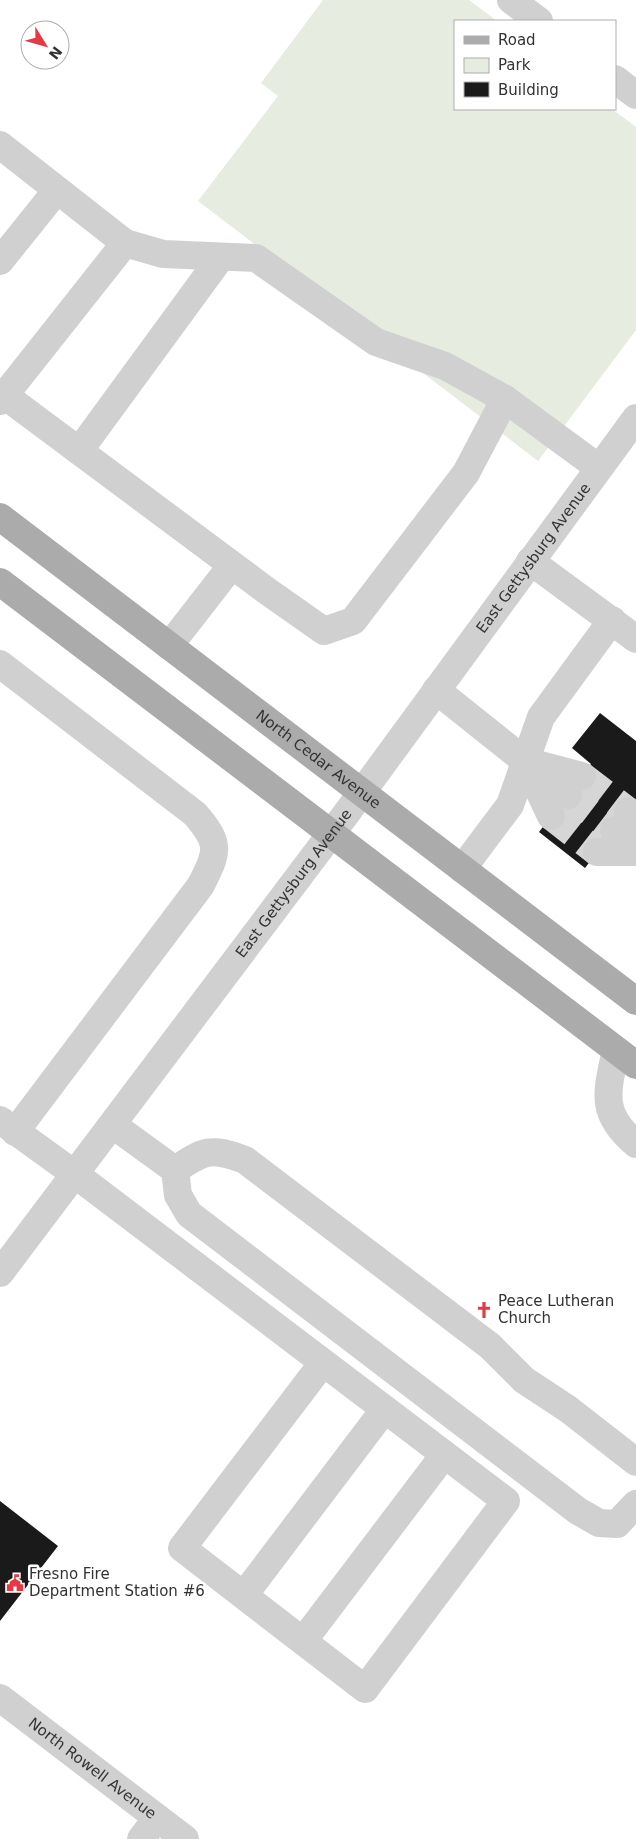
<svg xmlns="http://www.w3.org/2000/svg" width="636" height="1839" viewBox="0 0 636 1839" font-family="'DejaVu Sans',sans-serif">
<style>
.green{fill:#e6ecdf}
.building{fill:#1a1a1a}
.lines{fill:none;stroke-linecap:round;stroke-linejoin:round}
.minor-tunnel{stroke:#d6d6d6;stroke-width:28;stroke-dasharray:28 14;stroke-linecap:butt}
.minor{stroke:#d0d0d0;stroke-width:28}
.major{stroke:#ababab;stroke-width:28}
.labels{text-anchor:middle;stroke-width:5;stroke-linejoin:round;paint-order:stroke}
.street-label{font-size:15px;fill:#333;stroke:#fff}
.poi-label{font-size:15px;fill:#333;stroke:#fff;text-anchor:start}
</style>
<rect width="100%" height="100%" fill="#fff"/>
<path class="green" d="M323 0H469L497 21H455V109H612L636 127V330L538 461 198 201 278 96 261 83Z"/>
<path class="building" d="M600 713 636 741V801L585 868 539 832 591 764 572 748Z
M0 1501 58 1546 0 1621Z"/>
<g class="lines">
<path class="minor-tunnel" d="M582 776 628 811
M568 795 614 830
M551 816 597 852"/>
<g class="minor">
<path d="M511 0 539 21"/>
<path d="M615 79 636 95"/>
<path d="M0 145 125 243 163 254 256 258 376 342 445 366 505 399 599 468"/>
<path d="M0 261 57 190"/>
<path d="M4 395 267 591 324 631 353 621 466 473 505 399"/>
<path d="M0 401 125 243"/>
<path d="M79 451 221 257"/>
<path d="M530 561 636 639"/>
<path d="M169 646 232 565"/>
<path d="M0 664 195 814C221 844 218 851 201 885L15 1132"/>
<path d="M436 690 525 761 582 776"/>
<path d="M628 811 636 830"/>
<path d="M551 816 525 761 568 795"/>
<path d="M614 830 636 846"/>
<path d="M597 852H636"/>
<path d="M462 869 510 805 541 717 612 620"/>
<path d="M616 1050C607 1092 599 1113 636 1144"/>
<path d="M0 1120 76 1175 506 1501 365 1689 182 1548 322 1364"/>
<path d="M113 1125 175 1170 178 1195 189 1214 578 1511 599 1523 617 1524 636 1504"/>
<path d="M175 1170C204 1150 211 1147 245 1160L490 1346 524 1380 568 1409 636 1462"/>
<path id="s1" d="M0 1273 346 814 636 418"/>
<path d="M244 1595 384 1410"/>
<path d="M303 1641 444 1455"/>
<path id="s2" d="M0 1698 185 1839"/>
<path d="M141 1839 157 1818"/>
</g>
<g class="major">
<path id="s3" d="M0 517 636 1001"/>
<path d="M0 582 636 1065"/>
</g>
</g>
<defs>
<g id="church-bare" transform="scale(1.35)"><path d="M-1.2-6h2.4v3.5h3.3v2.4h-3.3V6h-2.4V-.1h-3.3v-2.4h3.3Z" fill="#e63946" stroke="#fff" stroke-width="2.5" paint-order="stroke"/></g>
<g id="civic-bare" transform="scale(1.35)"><path d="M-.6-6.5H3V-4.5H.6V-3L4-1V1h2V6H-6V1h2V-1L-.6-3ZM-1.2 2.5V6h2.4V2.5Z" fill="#e63946" stroke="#fff" stroke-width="2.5" paint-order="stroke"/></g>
</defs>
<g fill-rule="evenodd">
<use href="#church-bare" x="484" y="1310"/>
<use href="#civic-bare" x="15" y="1583"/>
</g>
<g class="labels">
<g class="street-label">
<text dy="5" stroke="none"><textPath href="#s1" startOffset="892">East Gettysburg Avenue</textPath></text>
<text dy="5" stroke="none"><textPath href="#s3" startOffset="400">North Cedar Avenue</textPath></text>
<text dy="5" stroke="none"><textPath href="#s1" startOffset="488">East Gettysburg Avenue</textPath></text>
<text dy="5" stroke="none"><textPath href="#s2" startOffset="116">North Rowell Avenue</textPath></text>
</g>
<g class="poi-label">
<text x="498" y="1306">Peace Lutheran<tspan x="498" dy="17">Church</tspan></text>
<text x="29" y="1579">Fresno Fire<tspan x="29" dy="17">Department Station #6</tspan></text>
</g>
</g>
<rect x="454" y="20" width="162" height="90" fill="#ffffff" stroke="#adadad"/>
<rect x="464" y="36" width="25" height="8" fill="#ababab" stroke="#adadad"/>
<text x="498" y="45" font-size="15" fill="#333333">Road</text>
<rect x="464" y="58" width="25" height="15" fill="#e6ecdf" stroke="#adadad"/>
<text x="498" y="70" font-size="15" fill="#333333">Park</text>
<rect x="464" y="82" width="25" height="15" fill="#1a1a1a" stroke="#adadad"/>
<text x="498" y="95" font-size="15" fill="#333333">Building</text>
<g transform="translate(45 45) rotate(127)"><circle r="24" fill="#ffffff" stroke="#adadad"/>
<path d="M0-4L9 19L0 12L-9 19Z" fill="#e63946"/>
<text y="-8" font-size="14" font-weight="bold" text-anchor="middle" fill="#333333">N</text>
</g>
</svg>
